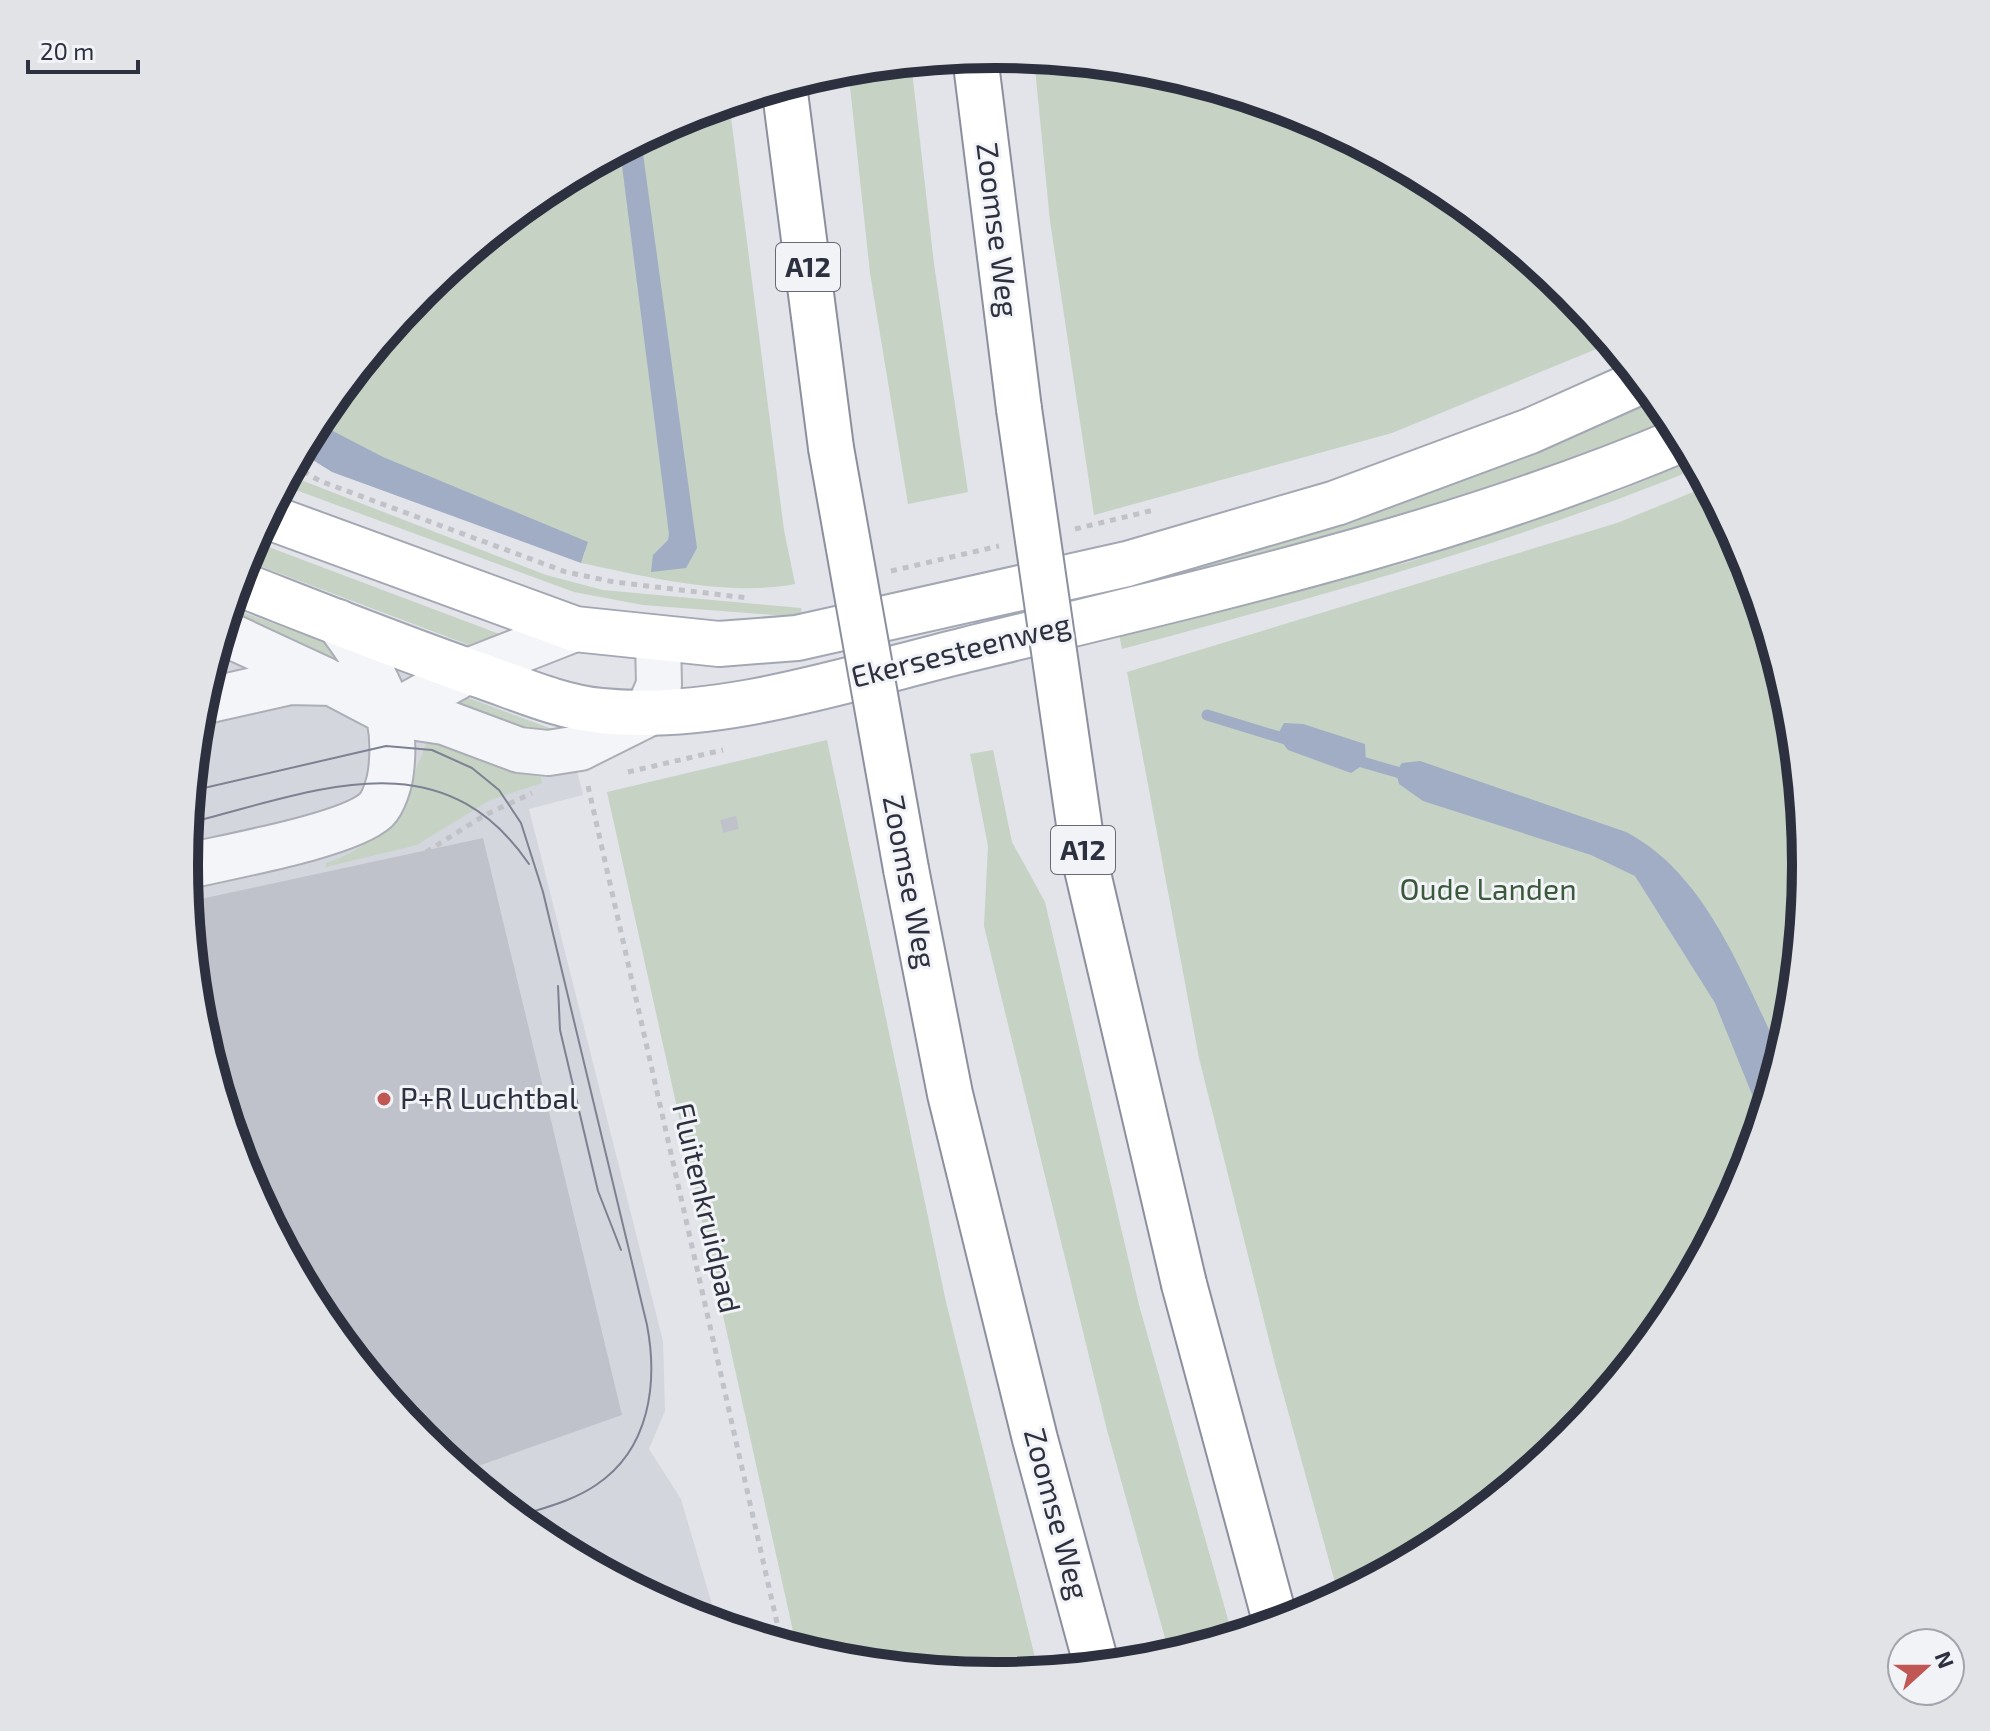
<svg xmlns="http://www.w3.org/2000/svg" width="1990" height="1731" viewBox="0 0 1990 1731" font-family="'Exo 2',sans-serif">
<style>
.built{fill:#d4d6dd}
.green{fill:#c5d2c4}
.water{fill:#a1acc5}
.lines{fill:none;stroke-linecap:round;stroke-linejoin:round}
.stream{stroke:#a1acc5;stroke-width:11}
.building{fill:#c0c2cb}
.minor-casing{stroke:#abaeb6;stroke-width:48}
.major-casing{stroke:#a3a7b3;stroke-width:48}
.highway-casing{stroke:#8b8f9e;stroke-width:48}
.path{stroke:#c0c2c8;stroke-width:5;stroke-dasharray:6 6;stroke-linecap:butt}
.minor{stroke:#f4f5f8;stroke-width:44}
.major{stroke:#fff;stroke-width:44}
.highway{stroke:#fff;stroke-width:44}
.tram{stroke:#7d8191;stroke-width:2}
.highway-bridge-casing{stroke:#8b8f9e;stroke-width:48;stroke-linecap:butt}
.highway-bridge{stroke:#fff;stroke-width:44}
.poi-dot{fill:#c05755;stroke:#f1f3f6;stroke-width:3}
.labels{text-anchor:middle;stroke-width:6;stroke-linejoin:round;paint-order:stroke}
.shield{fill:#f1f3f6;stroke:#676a76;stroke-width:2}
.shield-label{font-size:28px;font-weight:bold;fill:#2c303f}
.street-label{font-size:30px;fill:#2c303f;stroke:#f1f3f6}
.park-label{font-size:30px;fill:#3b593b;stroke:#f1f3f6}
.poi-label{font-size:30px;fill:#2c303f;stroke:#f1f3f6;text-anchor:start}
.rim{fill:none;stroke:#2c303f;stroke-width:10}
</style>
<rect width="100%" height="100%" fill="#e2e4e9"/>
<path class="built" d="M229 607 568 735 583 795 529 809 663 1341 665 1411 649 1449 681 1499 718 1625 684 1615 544 1540 421 1439 320 1316 245 1176 199 1023 184 865 199 707Z"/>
<path class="green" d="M1034 58 1154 70 1306 116 1446 191 1569 292 1611 343 1392 433 1094 515 1050 221Z
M911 62 934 264 968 492 908 504 870 273 848 68Z
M729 102 784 530 795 584C726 597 649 577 581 563L585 552 309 436 321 414 422 291 545 191 685 116Z
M1657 399 1673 421C1521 488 1361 530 1200 571L1198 565 1496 467Z
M1694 460 1698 468C1511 544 1317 597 1122 649L1119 634 1409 562 1619 491Z
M288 475 546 575 603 590 801 608 802 617 643 605 574 592 282 485Z
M1708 486 1745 555 1791 708 1806 866 1791 1024 1745 1176 1669 1317 1568 1440 1445 1540 1339 1597 1275 1364 1199 1058 1127 672 1617 523Z
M253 541 502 635 469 645 244 560Z
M229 607 330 644 351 667 226 619Z
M462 696 568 735 527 733 454 704Z
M432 730 540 771 542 783 490 800 417 845 326 867V863C393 842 407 790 432 730Z
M827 740 946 1302 1039 1673C964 1680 869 1671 797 1649L607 792Z
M993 750 1012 842 1045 902 1139 1305 1233 1637 1170 1656 1107 1430 984 926 988 846 970 754Z"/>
<path class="water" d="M641 139 697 548 686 568 651 572 653 555 668 540 669 534 620 150Z
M318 419 327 428 383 457 588 542 581 563 332 472 300 452Z
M1284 723 1303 724 1365 744 1366 763 1351 773 1288 750 1277 736Z
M1420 761 1626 832C1707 874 1743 977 1781 1055L1762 1119 1715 1003 1635 876 1591 855 1423 801 1399 784 1396 772 1402 763Z"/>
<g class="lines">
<path class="stream" d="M1207 715 1292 741
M1355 760 1407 775"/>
</g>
<path class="building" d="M736 816 739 829 723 833 720 820Z
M483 838 622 1415 461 1472 421 1439 320 1316 245 1176 199 1023 187 902Z"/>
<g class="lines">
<g class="minor-casing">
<path id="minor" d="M222 632 325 680
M201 702 290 682 332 683 391 714 444 722 519 750 548 753 580 748 646 715 659 685 658 640
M391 714 468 671 575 629
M184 867C225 857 348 836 376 810 384 802 390 782 391 771 399 707 374 672 338 622"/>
</g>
<g class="major-casing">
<path id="major" d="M266 516 575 629 719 644 797 638 1127 564 1336 503 1530 431 1642 381
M237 583C319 615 401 648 485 677 522 690 561 707 601 711 718 723 851 678 965 650 1208 591 1451 537 1683 439"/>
</g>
<g class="highway-casing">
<path id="highway" d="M975 56 1019 409
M784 85 831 448
M906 869 950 1094 1035 1439 1097 1667
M1184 1284 1276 1624"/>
</g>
<path class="path" d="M293 465 320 481 566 572 614 582 748 598
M1075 529 1154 510
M891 571 999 546
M628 772 723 750
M588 786 782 1645
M345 873 423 854 485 815 532 793"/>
<use href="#minor" class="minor"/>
<use href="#major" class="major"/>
<use href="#highway" class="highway"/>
<path class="tram" d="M191 791 386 746 432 750 472 768 499 790 521 823 543 892 647 1325C658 1383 650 1449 596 1485 573 1501 543 1508 516 1517
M188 823C312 793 440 734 529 864
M558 986 560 1030 598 1191 621 1250"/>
<g class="highway-bridge-casing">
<path id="highway-bridge" d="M1019 409 1083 852 1184 1284
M831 448 906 869"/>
</g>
<use href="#highway-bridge" class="highway-bridge"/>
</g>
<circle class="poi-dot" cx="384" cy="1099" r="8"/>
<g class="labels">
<g class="shield">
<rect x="776" y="243" width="64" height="48" rx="6"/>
<rect x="1051" y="826" width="64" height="48" rx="6"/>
</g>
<g class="shield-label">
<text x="808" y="277">A12</text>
<text x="1083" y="860">A12</text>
</g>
<g class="street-label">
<text transform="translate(997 230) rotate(83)" y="10">Zoomse Weg</text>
<text transform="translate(961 651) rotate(-14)" y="10">Ekersesteenweg</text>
<text transform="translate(909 882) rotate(79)" y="10">Zoomse Weg</text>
<text transform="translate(706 1208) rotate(77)" y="10">Fluitenkruidpad</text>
<text transform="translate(1056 1514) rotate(75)" y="10">Zoomse Weg</text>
</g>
<g class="park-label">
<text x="1488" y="900">Oude Landen</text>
</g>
<g class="poi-label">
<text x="400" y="1109">P+R Luchtbal</text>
</g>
</g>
<path d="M0 0H1990V1731H0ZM198 865a797 797 0 1 1 1594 0a797 797 0 1 1-1594 0Z" fill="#e1e3e7" fill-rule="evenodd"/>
<path class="rim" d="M198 865a797 797 0 1 1 1594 0a797 797 0 1 1-1594 0Z"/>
<g transform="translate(1926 1667) rotate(69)"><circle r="38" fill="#f1f3f6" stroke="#a2a5ad" stroke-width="2"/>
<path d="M0-6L14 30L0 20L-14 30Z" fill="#c05755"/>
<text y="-12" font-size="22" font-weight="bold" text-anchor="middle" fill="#2c303f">N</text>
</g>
<path d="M28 60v12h110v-12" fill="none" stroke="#2c303f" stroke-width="4"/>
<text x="40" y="60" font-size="24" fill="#2c303f" stroke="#f1f3f6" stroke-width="6" paint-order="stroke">20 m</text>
</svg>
